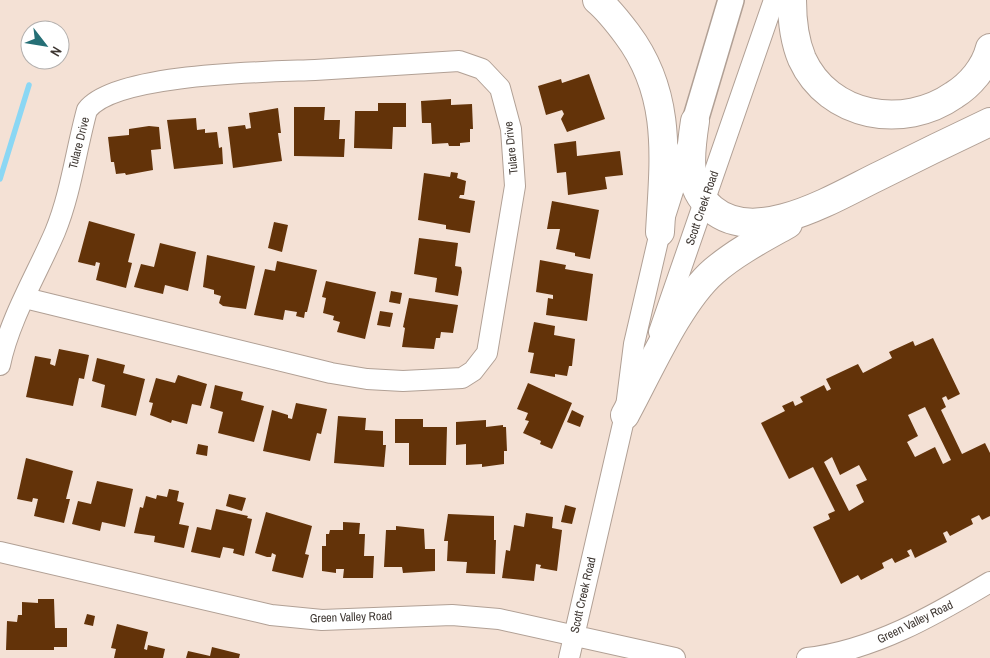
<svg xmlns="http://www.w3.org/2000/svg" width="990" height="658" viewBox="0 0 990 658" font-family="'Archivo Narrow',sans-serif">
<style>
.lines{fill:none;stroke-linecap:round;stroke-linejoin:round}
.stream{stroke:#8bd7f4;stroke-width:5.5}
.building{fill:#633309;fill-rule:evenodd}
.minor-casing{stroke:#b1a095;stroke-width:22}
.major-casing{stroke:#b1a095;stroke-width:28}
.highway-casing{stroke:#b1a095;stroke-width:30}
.minor{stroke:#fff;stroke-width:20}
.major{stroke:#fff;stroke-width:25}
.highway{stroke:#fff;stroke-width:28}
.labels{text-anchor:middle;stroke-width:5;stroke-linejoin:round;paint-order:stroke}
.street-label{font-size:12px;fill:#3e3732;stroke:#fff}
</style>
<rect width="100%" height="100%" fill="#f4e1d5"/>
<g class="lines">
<path class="stream" d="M0 179 29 85"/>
</g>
<path class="building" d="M589 74 605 119 567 132 561 119 564 114 562 110 546 115 538 86 561 79 562 83Z
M451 99V105L472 104 473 129H470V142L460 143V146H449L448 143 432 144 431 123H422L421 101Z
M378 103H406V127H393L392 149 354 148 355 111H378Z
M294 107H325L324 120H340L339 139H345L344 157 294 156Z
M278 108 281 133H278L282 161 233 168 228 127 245 125 246 129 251 128 249 113Z
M196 118 197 130 205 129V133L217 132 219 148 222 147 223 164 174 169 167 120Z
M149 126 159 127 161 149 151 150 153 170 126 175 125 173 116 174 114 162H111L108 137 129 135V129Z
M576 141 577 156 620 151 623 175 605 177 607 189 568 195 566 172 557 173 554 144Z
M451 172 458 173 457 178 466 181 464 195H460L459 198 475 201 470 233 446 229V225L418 220 424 173 450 177Z
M552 201 599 210 590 259 575 256V253L556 249 560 229H547Z
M89 221 135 234 128 262 132 263 126 288 96 280 100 263 96 262 95 266 78 262Z
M274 222 288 225 282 252 268 248Z
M419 238 458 243 455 266 461 267 462 272 458 296 435 292 437 278 414 274Z
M160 243 196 252 188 291 165 285 163 294 134 287 141 264 154 267Z
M207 255 255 266 246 309 223 306 219 303 221 296 214 294V290L203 287Z
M540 260 566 265 565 269 593 274 587 321 546 315 548 298 553 299V295L536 292Z
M277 261 317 270 307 312H305L304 318 296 316 297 312 285 310 283 320 254 315 265 269 275 271Z
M326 281 376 292 365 339 337 332 340 322 333 320 334 316 323 313 326 298 322 297Z
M391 291 402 293 400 304 389 302Z
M409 298 458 305 453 333 441 332 440 338H436L434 349 402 347 405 328 403 327Z
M380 311 393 313 390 327 377 325Z
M534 322 555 326 554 335 575 339 572 366H569L567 376 555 374V377L530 373 534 353 528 352Z
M933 338 960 394 948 400 946 396 942 398 946 407 941 410 962 454 985 443 990 453V516L982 520 979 515 971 519 973 524 950 536 947 531 943 533 947 542 915 558 911 549 907 551 910 556 895 563 892 558 882 563 884 568 861 580 858 575 841 584 813 527 830 519 828 514 835 511 813 467 789 479 761 423 785 411 782 406 793 401 795 406 803 402 800 397 824 385 827 391 831 389 826 379 858 364 863 373 892 358 889 352 913 341 915 346ZM925 407 951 460 943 464 935 447 915 457 907 442 918 436 908 415ZM832 457 840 475 859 465 867 480 856 485 864 502 849 511 824 462Z
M59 349 89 355 84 379 79 378 73 406 26 397 35 356 51 359 50 364 55 366Z
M97 358 125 365 123 373 145 379 136 416 101 407 105 385 92 381Z
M178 375 207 384 201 406 192 404 187 424 172 420 171 423 150 415 153 403 149 402 156 378 175 383Z
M528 383 572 403 552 449 540 444 541 441 523 433 529 421 525 420 528 413 517 409Z
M215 385 243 392 241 400 264 406 254 442 218 433 223 412 210 408Z
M296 403 327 409 321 434 317 433 310 461 263 451 272 410 288 415V418L292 419Z
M572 410 584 416 580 427 567 422Z
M338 416 366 418 365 430 383 431V445H386L384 467 334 463Z
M395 419H423V427H447L446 465H409V443H395Z
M486 420V427L503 425V427H506L507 451H504V464L482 467V464L466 465V444L456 445V422Z
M198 444 208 446 207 456 196 454Z
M26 458 73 471 66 499H70L64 523 34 516 38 499 33 498 32 502 17 499Z
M97 481 133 489 125 527 102 522 100 531 72 524 78 501 91 504Z
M169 489 179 491 177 501 184 503 179 524 189 526 184 548 154 542 155 536 134 533 140 507 143 508 146 496 156 499 157 495 167 497Z
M229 494 246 498 242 511 226 506Z
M565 505 576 508 572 524 561 522Z
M216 509 248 516 247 518 252 519 244 556 233 553 234 549 223 547 220 558 191 552 197 527 211 530Z
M266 512 312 526 305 554 309 555 303 578 272 571 276 555 272 553 271 557H267L255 553Z
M526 513 553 517 552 528 562 530 557 571 540 568 541 565 536 564 534 581 502 578 506 550 510 551 514 525 524 527Z
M448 514 494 516V540H496L495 574 466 573 467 562 447 561 448 541H444Z
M343 522 360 523 359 534H365L364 556H374L373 578H343L344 569H336V573L322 571V546H326V534H329L330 530H343Z
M396 526 424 529 425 549H435V571L403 573 402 567H384L386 530H396Z
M38 599H54L55 628H67V647H54V650H6L7 621 17 622 18 615H22V602L38 603Z
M87 614 95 616 93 626 84 624Z
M117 624 148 632 144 649 147 650 148 645 165 649 163 658H114L116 649 111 648Z
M212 647 240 654 239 658H186L188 651 210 656Z"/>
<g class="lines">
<g class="minor-casing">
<path id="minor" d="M659 332 774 0
M0 365C9 320 37 274 55 232 71 193 76 150 87 110 115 73 267 72 315 70 363 67 411 64 459 61L482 69 500 88 511 129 515 186 487 353 473 371 462 378 403 381 367 379 331 373 25 298
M0 552 271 615 322 620 452 615 499 619 675 658
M569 658 625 415 634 344 660 232 687 147
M807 658C874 650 933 616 990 582"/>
</g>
<g class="major-casing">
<path id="major" d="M695 121 731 0"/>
</g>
<g class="highway-casing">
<path id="highway" d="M597 0C609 10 618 22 627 34 673 95 664 160 660 232
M792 0C792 21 794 40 802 59 829 118 904 130 954 95 970 85 985 68 990 48
M695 121C690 153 685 186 712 209 757 247 837 196 881 175 917 157 954 139 990 122
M625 415C648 373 679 301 714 271 736 252 763 238 788 224"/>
</g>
<use href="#minor" class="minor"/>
<use href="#major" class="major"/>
<use href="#highway" class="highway"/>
</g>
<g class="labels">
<g class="street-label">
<text transform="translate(79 143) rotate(-76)" y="4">Tulare Drive</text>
<text transform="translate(511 148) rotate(-96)" y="4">Tulare Drive</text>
<text transform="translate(702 208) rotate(-71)" y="4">Scott Creek Road</text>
<text transform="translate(583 595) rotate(-77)" y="4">Scott Creek Road</text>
<text transform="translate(351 617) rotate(-2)" y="4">Green Valley Road</text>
<text transform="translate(915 622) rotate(-26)" y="4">Green Valley Road</text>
</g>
</g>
<g transform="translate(45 45) rotate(121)"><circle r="24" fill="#ffffff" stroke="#b2afad"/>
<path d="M0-4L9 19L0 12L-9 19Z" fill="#256f76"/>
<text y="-8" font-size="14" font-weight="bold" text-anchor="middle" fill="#3e3732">N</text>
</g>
</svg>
